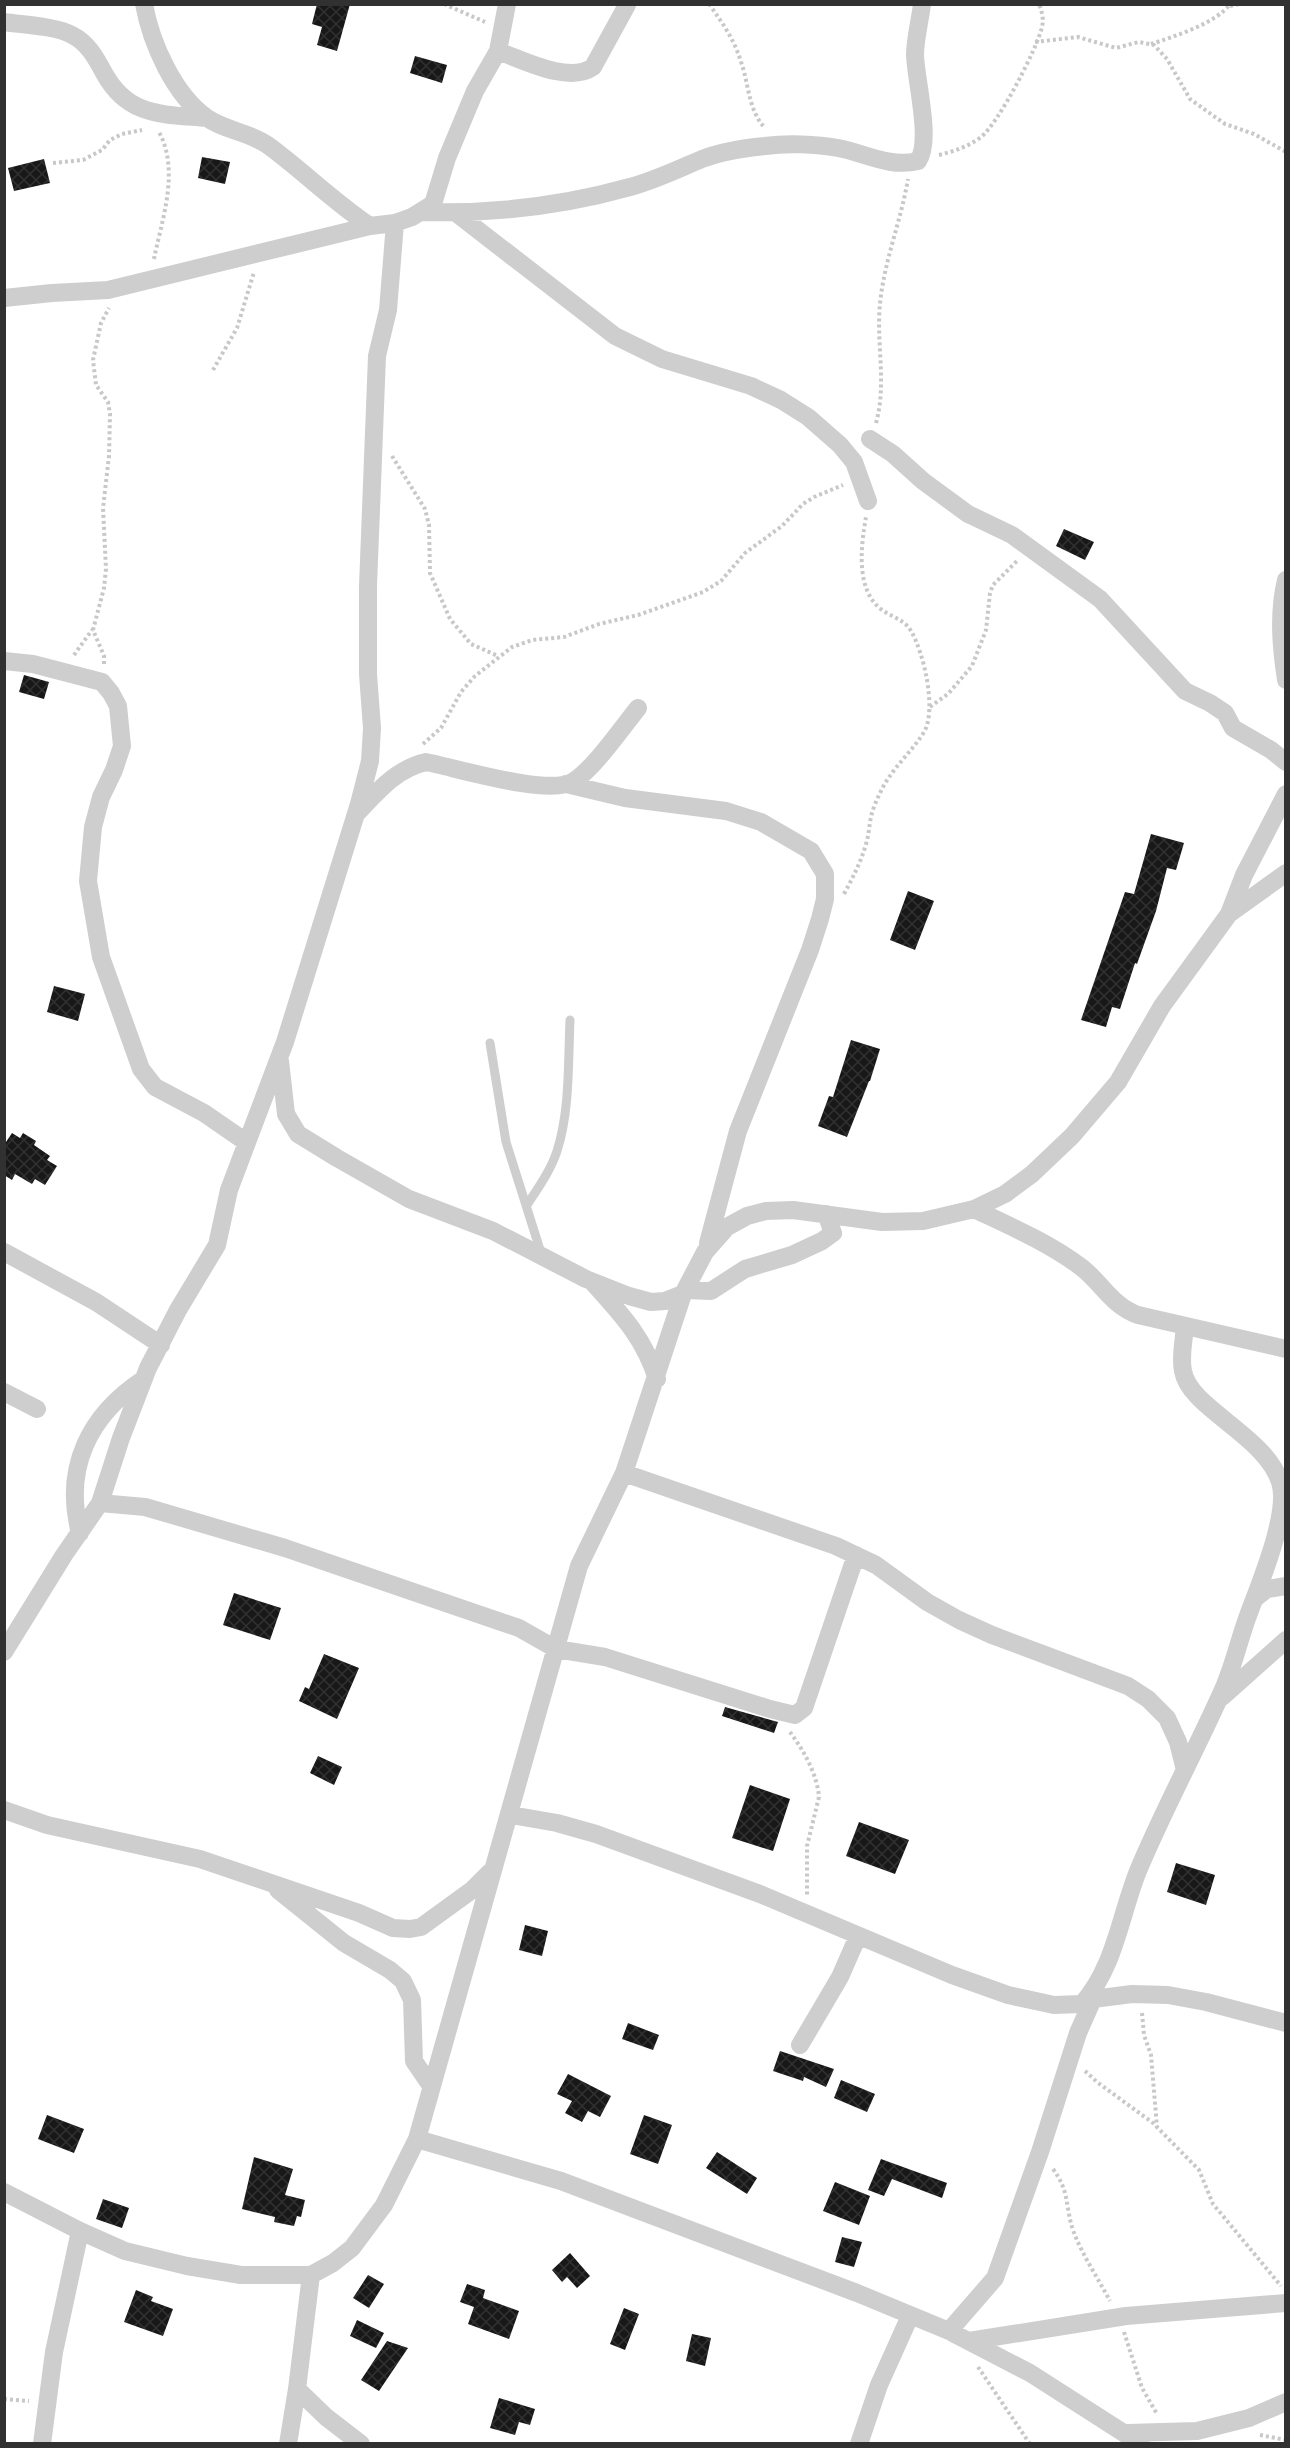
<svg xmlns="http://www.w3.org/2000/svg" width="1290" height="2448" viewBox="0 0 1290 2448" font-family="'Titillium Web',sans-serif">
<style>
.building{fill:url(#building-cross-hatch)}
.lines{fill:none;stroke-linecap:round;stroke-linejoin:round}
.path{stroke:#c8c8c8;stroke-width:4;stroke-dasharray:3 3;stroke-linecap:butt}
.service{stroke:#cecece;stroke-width:9}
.minor{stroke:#cecece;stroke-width:18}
</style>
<defs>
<pattern id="building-cross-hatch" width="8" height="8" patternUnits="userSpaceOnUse" patternTransform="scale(1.5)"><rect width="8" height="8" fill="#181818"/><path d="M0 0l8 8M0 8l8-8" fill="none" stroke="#313131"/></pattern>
</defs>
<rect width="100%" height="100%" fill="#fff"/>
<path class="building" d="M317 4H350L337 51 317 45 322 27 312 24Z
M415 56 447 65 442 83 410 73Z
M202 157 230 162 225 184 198 178Z
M44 159 50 183 14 191 8 168Z
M1064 529 1094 542 1085 560 1056 546Z
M24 675 49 682 44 699 19 692Z
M1151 834 1184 843 1176 870 1167 868 1156 911 1137 964 1135 963 1120 1009 1112 1007 1106 1027 1081 1020 1125 892 1134 894Z
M908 891 934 901 915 950 890 940Z
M54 986 85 994 78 1021 47 1012Z
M851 1040 880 1049 870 1081H869L847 1137 818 1126 829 1096 833 1097Z
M12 1133 20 1138 23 1133 36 1141 34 1145 50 1156 47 1160 57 1166 45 1185 35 1179 32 1184 15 1174 12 1180 4 1175V1145Z
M234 1593 281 1608 270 1640 223 1625Z
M324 1654 359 1668 337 1719 299 1701 305 1687 309 1689Z
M725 1707 778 1722 774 1733 722 1716Z
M318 1756 342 1767 334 1785 310 1773Z
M750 1785 790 1799 773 1851 732 1838Z
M859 1822 909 1840 895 1874 846 1856Z
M1176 1863 1215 1875 1206 1905 1167 1892Z
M525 1925 548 1931 542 1956 519 1950Z
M628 2023 659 2035 653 2050 622 2039Z
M780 2051 834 2069 826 2087 804 2077 803 2081 773 2071Z
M568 2074 611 2096 600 2117 588 2111 582 2122 565 2113 572 2101 557 2094Z
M841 2080 875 2094 867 2112 834 2098Z
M47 2115 84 2129 74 2153 38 2139Z
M644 2115 672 2125 658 2164 630 2154Z
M717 2152 757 2178 747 2194 706 2168Z
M254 2157 293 2169 285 2195 305 2200 301 2217 297 2216 294 2226 274 2222 275 2217 242 2209Z
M881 2159 947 2183 942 2198 892 2179 884 2196 868 2190Z
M835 2182 870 2196 859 2225 823 2211Z
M103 2199 129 2208 122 2228 96 2219Z
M842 2237 862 2242 854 2267 835 2262Z
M570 2253 590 2276 577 2288 567 2277 562 2282 552 2270Z
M368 2275 384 2284 369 2308 353 2298Z
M467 2284 485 2290 483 2298 519 2311 509 2339 468 2324 474 2307 460 2302Z
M136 2290 153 2297 151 2301 173 2309 163 2336 124 2322Z
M624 2308 639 2314 625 2350 610 2344Z
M357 2320 384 2333 376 2348 350 2336Z
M692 2334 711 2338 705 2366 686 2361Z
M387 2341 408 2348 379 2391 361 2380Z
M499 2398 535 2409 530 2425 519 2422 515 2435 490 2428Z"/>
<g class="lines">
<path class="path" d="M444 4 485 22
M709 4C722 22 735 41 741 62 749 84 748 110 765 128
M1230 6 1239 4
M1035 42 1078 37 1116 48 1139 42 1154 45 1167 59 1190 99 1225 124 1254 134 1286 152
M1151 44C1173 37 1217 23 1230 4
M939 155C954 151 968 147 981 137 998 124 1037 49 1042 27 1044 19 1042 12 1039 4
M53 163 83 160 102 150 110 140 122 134 142 130
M154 259C162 219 180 171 159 132
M213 370 237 328 254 272
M876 423C887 384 876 343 880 304 884 261 901 221 908 179
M392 456 425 509 429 525 430 573 450 619 471 644 498 656
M74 655 92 630
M104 664V656L93 630 104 588 106 569 103 508 109 456 110 414 108 402 96 385 93 360 101 323 109 308
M930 707 948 694 972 666 986 630 990 593 993 585 1018 560
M423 744 441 728 461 692 475 676 512 647 532 640 564 637 599 624 638 615 703 592 721 581 745 553 782 526 803 504 814 497 843 485
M844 894C853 877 861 862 866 844 869 835 869 826 871 817 873 808 877 799 881 791 892 768 911 753 924 732 937 710 924 653 911 631 905 620 892 617 882 610 855 590 861 546 866 517
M790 1732C804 1751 817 1774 819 1797L807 1846V1896
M1142 2013 1144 2035 1151 2055 1157 2127
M1085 2071 1097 2082 1153 2123 1199 2170 1213 2204 1281 2286
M1053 2169C1070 2192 1065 2206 1073 2230 1082 2255 1098 2278 1110 2301
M1124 2332 1142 2388 1157 2414
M978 2367 1030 2444
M4 2399 29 2401
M1260 2435 1286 2440"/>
<path class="service" d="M490 1043 506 1142 542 1256
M527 1205C538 1188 551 1170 557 1151 570 1111 568 1063 570 1020"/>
<path class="minor" d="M144 4C151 43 174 95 207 118 226 131 250 132 269 146 304 172 333 201 370 226
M4 22C24 25 56 26 72 35 88 43 96 58 104 73 128 117 162 114 207 118
M498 51C523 60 569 84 593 67L627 5
M422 212C493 214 562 206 630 187 656 180 678 169 702 159 722 151 744 148 765 146 787 143 816 144 838 148 865 153 889 168 918 161 932 141 916 82 915 55 915 39 920 21 922 4
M456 213 615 336 662 359 751 386 781 400 808 417 840 445 854 462 868 501
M4 298 52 293 108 290 370 226 395 223 412 217 433 204 447 158 475 91 498 51 507 4
M870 439 893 454 923 481 968 514 1012 535 1100 599 1185 691 1210 703 1225 713 1233 728 1271 750 1286 762
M1286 580C1278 613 1281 647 1286 680
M4 661 33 664 102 682 111 693 118 706 122 746 114 770 101 797 93 827 88 881 101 957 141 1069 155 1087 204 1113 246 1142
M566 784 625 798 726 811 761 822 811 851 825 874V899L820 919 810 950 738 1131 708 1243
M357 813C378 791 396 769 426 762 457 768 550 797 574 781 595 767 621 729 638 708
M1229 914 1244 875 1286 794
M280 1061 286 1114 298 1134 337 1158 409 1199 493 1231 586 1279 629 1296 651 1302 665 1301 683 1294
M974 1209C1010 1226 1049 1243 1081 1267 1102 1283 1112 1306 1138 1315L1286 1349
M4 1252 96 1302 161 1345
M594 1284C622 1315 644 1338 657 1379
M686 1290 711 1291 745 1269 792 1255 822 1241 833 1233 826 1214
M4 1392 37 1409
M624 1473 836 1546 876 1565 927 1602 959 1620 992 1635 1128 1686 1148 1699 1167 1718 1178 1742 1185 1770
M100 1503 145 1507 285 1548 519 1628 556 1649 605 1657 770 1709 795 1715 804 1708 856 1555
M80 1533C63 1468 89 1415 144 1379
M1254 1599 1267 1589 1286 1586
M4 1652 64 1555 100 1503 121 1438 148 1368 178 1310 217 1245 229 1190 285 1042 359 804 370 761 372 728 368 674V586L377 356 388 310 395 223
M1222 1697 1286 1640
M4 1810 47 1825 200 1859 359 1913 393 1928 410 1929 421 1927 472 1890 490 1872
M511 1815 557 1823 596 1834 760 1894 952 1975 1008 1995 1054 2005 1082 2004 1093 1999 1132 1994 1168 1995 1206 2002 1286 2023
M278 1890 344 1943 390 1970 403 1981 412 2000 414 2061 431 2086
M1082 2004C1115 1967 1120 1916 1138 1871 1163 1811 1194 1754 1221 1694 1233 1669 1239 1639 1249 1613 1260 1583 1290 1512 1280 1482 1265 1435 1189 1408 1183 1371 1180 1357 1184 1340 1185 1326
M800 2045 840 1977 858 1936
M417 2139 561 2181 857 2293 949 2331 1030 2373 1141 2444
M4 2192 80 2231 125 2251 187 2266 241 2275H311L333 2263 352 2248 384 2205 417 2139 579 1566 624 1473 683 1294 705 1252 727 1227 747 1216 766 1211 793 1210 882 1222 923 1221 974 1209 1005 1194 1032 1174 1072 1136 1118 1082 1162 1006 1229 914 1286 873
M949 2331 995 2278 1040 2152 1078 2033 1093 1999
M969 2341 1126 2316 1286 2303
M297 2389 326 2417 361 2444
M1128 2433 1197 2431 1249 2418 1286 2402
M42 2444 54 2352 80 2231
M288 2444 297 2389 311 2275
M859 2444 879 2385 910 2316"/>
</g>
<rect width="1290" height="2448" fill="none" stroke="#313131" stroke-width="12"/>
</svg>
